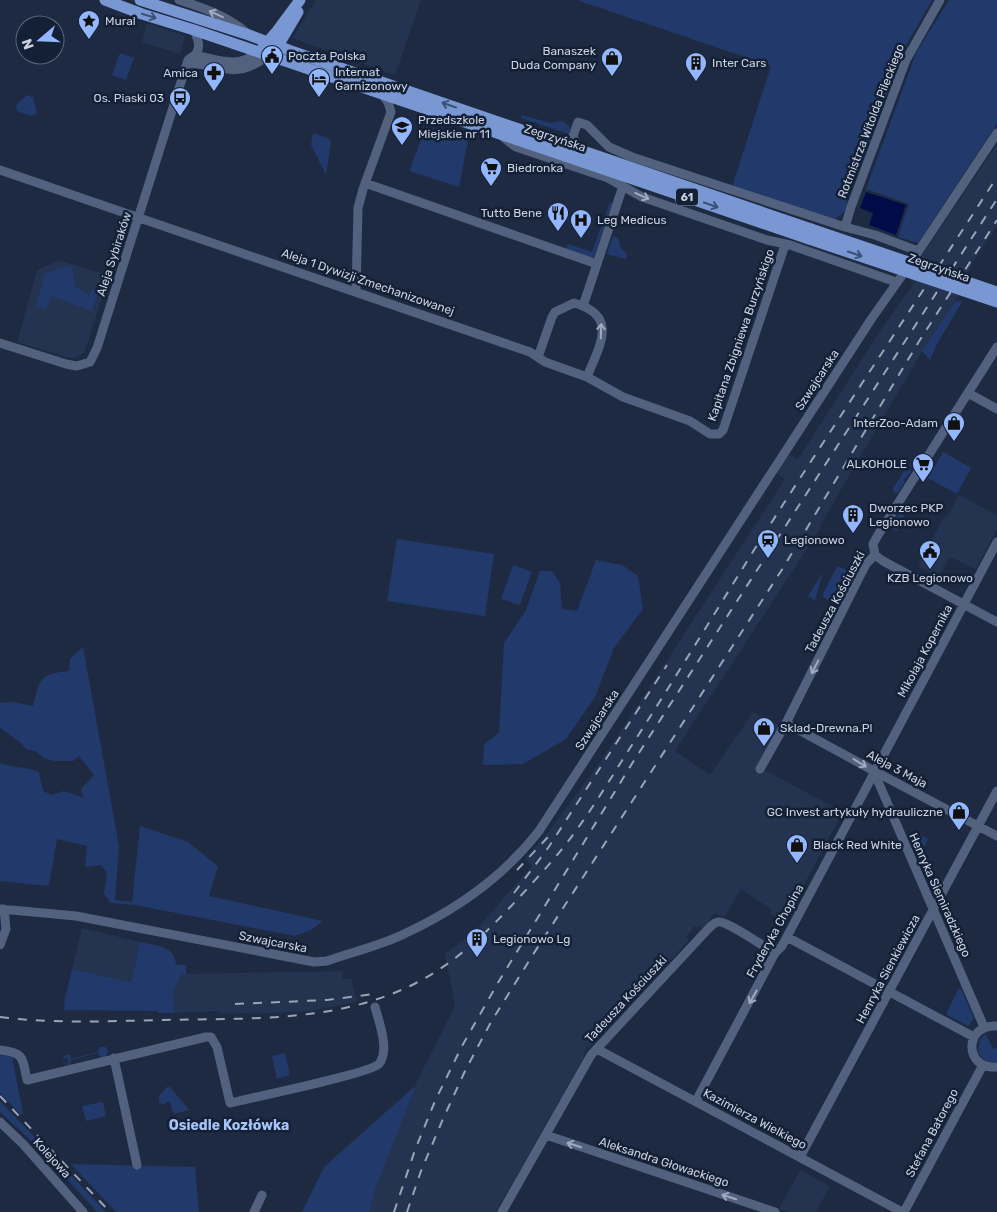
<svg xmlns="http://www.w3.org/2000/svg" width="997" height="1212" viewBox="0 0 997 1212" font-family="Rubik,sans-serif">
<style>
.built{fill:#24334f}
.green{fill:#213a6b}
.water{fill:#000b47}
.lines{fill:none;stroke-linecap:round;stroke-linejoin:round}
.minor{stroke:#52617e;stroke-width:9}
.major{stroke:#7897d3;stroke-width:11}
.rail{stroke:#9ba4b5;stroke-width:2;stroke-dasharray:9 9;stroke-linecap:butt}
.major-bridge{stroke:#7897d3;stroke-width:11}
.oneway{stroke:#a0aabe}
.oneway2{stroke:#3c5075}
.labels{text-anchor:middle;stroke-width:5;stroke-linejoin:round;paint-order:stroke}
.shield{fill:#142036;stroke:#939dae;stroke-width:1}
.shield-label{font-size:11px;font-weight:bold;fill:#cad2e1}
.poi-label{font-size:12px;fill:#cad2e1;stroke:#142036;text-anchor:start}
.street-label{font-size:12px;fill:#cad2e1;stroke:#142036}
.neighbourhood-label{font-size:14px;font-weight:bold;fill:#a7c4f8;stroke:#142036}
</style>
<rect width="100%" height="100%" fill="#1e2a41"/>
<path class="built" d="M316 0H421L395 75 292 38Z
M147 23 185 36 180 54 142 42Z
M997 144V226L972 264 955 302 924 348 822 522 820 529 675 751 710 775 753 712 781 726 763 769 843 812 784 922 770 914 772 910 741 889 724 918 715 913 703 928 695 926 686 937 689 940 589 1048 587 1047 583 1055 584 1057 508 1191 499 1205 496 1212H370L375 1190 417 1081 455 1006 445 954 475 931 532 866 525 859 550 830 601 761 649 688 785 479 775 472 788 454 798 459 882 328 914 283 907 278Z
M58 260 109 275 85 351 78 357 69 358 17 342 37 270Z
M959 495 997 515V529L976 569 950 557 938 577 918 566 943 519 945 516 947 517Z
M82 928 140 942 131 982 72 969Z
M342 971 343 979H351L357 1002 309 1011 254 1014 252 1013 223 1014 219 1013 218 1011 174 1013 173 993 181 974Z
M800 1170 830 1186 816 1212H789L779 1209Z"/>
<path class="green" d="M577 0H932L903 51 862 162C835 176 855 195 844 212 842 215 837 217 835 219L732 187 771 66Z
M949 0H997V124L918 243 898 237 909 204 866 189 916 53Z
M120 53 134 58 126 80 112 75Z
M27 95 33 97 37 113 31 116 17 111 16 105Z
M522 115 550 123 563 121 569 126 570 129 569 134 521 118Z
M426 127 468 140 459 187 409 171Z
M313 133 328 138 331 142 326 175 311 145Z
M610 202 612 203 594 257 591 258 566 250 568 244 592 252Z
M613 236 618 238 621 248 627 254 626 259 607 254Z
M72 265 75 286 89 296 92 289 98 293 92 311 51 296 46 310 36 306 45 273Z
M963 300 936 346 930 360 922 351 924 348 955 302Z
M943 452 971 468 957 494 928 478Z
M911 470V472L904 480 905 482 898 493 894 492 893 488 904 471Z
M900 512 905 515 897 531 893 529 894 527 891 525Z
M397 539 494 554 485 616 387 601Z
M596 560 622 565 638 576 643 609 614 648 595 697 566 739 523 764 483 765 484 744 499 733 504 643 526 610 540 571H552L560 583 562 609 577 611Z
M513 565 532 572 520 605 501 599Z
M837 566 847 570 846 573 850 576 831 602 822 596Z
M823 572 815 601 808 596Z
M83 647 119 846 115 900 132 902 140 826 188 842 218 866 209 896 323 921 311 930 295 936 135 905 110 903 104 893 107 873 101 865 85 867 87 846 57 839 49 886 0 881V763C14 769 27 766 39 772L43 791 52 795 64 791 84 798 81 789 94 775 79 756 73 761H54L44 758 35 751 26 749 20 742 0 728V703L13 702 33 706C40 679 39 674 69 671L70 659Z
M915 832 928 839 924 847 920 845 917 837 910 840 908 835Z
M140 942C156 946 175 945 176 965H186V975L181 974 173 993 174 1013H158V1011L64 1010 65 995H66L72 969 131 982Z
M959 988 961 989 974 1018 968 1026 946 1014Z
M986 1034 993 1049 997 1048V1062C987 1063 982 1060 978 1051L980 1039Z
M100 1047H106L108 1051 106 1057 101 1058 98 1053 71 1060 70 1065 63 1064 64 1062 65 1064 69 1063 67 1057 62 1060 65 1055H70L71 1059 98 1052Z
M285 1053 290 1075 277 1079 272 1056Z
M0 1055 12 1057 23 1113 21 1115 0 1093Z
M167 1087H170L189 1110 174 1114 169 1101 163 1105 159 1102V1096Z
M414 1087V1090L375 1190 370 1212H302L324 1167Z
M0 1101 106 1212H97L38 1147 0 1112Z
M103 1102 106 1116 86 1121 82 1106Z
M71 1164 195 1167 199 1212H116Z"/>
<path class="water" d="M866 192 906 205 896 235 869 225 873 213 860 208Z"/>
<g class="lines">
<path class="minor" d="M179 0C204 8 227 16 247 33
M194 30C197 38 202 47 195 55
M187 64C197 63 205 65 215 67 238 73 249 69 268 56
M504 138 516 147 608 178 642 197 767 240 790 245 896 282
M578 150 573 136 578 122 587 125 609 147 632 157 845 227 875 235 918 251
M0 170 530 352 545 362 587 377 623 397 690 421 710 434H719L723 430 784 248 787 245
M365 183 597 264
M845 227 851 207 906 60 940 0
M356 291 358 208 363 189 391 112 388 102 382 94
M583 306 623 186
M0 343 66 364 77 366 90 362 97 348 188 60 195 55C217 60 239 69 258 52
M538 357 552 317 555 312 574 303C620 316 599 346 587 377
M968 393 997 409
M875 555 873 544 878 535 997 347
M875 555 883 561 997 622
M786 723 876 772 997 836
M760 769 786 723 866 564 875 555
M876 772 877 779 984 1027
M0 909 76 916 314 962 327 961C352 952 383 945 406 933 457 909 504 876 539 831L872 318 908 267 997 133
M787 937 974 1037
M0 945 6 929 4 909
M997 1026C963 1024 964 1070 997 1067
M597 1049 902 1212
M0 1050C25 1053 22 1057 27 1080L206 1037H211L217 1047 230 1103C251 1098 371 1073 379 1064 390 1050 379 1022 375 1007
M114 1058 137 1165
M696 1101 775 953 782 946 997 542
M0 1122 23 1144 83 1212
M546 1135 775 1212
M800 1157 997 791
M254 1212 262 1195
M502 1212 591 1055 709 928C711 926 715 922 719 922 729 922 764 947 775 953
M904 1212 983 1065"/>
<path class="major" d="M105 0 142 14 194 30 809 239
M140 0 249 35 291 51 811 229
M263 47 277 31 300 0
M273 51 278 46 298 12"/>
<path class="rail" d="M517 870 548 837
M514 893 548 848 667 665
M235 1004 327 1000 374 994
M0 1017C54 1024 109 1021 164 1020 249 1018 338 1023 416 983 455 963 485 934 515 902 536 879 557 857 575 832 595 805 612 776 630 748 674 680 716 611 759 542 837 420 918 299 997 177
M0 1096 110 1212
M394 1212 415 1150 435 1101 462 1046 499 981 633 762 997 199
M407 1212 421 1171 443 1119 465 1071 491 1022 534 953 783 568 918 343 997 220"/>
<path class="major-bridge" d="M811 229 997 292
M809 239 997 302"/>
</g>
<defs><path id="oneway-shaft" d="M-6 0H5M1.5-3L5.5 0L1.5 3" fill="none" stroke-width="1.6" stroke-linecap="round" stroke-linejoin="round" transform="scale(1.25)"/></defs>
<g class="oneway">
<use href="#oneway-shaft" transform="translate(216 14) rotate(-156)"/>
<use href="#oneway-shaft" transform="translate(642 196) rotate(24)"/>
<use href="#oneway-shaft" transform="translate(601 331) rotate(-88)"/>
<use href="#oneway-shaft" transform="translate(815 667) rotate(117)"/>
<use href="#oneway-shaft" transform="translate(860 763) rotate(31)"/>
<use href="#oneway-shaft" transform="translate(753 997) rotate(119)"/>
<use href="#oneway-shaft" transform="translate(574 1145) rotate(-162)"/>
<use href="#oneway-shaft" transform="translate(729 1197) rotate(-162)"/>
</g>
<g class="oneway2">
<use href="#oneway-shaft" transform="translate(149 16) rotate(17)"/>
<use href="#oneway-shaft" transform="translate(449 105) rotate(-161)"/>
<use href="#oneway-shaft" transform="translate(711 205) rotate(19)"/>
<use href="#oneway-shaft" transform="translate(855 254) rotate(19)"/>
</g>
<defs>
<g id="sight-pin" transform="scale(1.125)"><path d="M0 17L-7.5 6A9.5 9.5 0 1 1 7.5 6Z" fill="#92b7fd" stroke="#142036"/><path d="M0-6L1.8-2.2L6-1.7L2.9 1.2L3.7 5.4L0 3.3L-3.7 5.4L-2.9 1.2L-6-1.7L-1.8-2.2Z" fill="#111"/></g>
<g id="civic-pin" transform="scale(1.125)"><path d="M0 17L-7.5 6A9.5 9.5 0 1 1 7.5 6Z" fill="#92b7fd" stroke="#142036"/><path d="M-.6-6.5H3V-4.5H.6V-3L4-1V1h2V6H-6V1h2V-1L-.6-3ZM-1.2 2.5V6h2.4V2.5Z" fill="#111"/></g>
<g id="shop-pin" transform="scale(1.125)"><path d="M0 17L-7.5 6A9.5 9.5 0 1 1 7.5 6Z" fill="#92b7fd" stroke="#142036"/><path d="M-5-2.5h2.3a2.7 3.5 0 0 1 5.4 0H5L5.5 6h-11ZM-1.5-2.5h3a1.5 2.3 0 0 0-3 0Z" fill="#111"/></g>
<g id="building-pin" transform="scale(1.125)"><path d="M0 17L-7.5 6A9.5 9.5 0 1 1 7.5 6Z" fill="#92b7fd" stroke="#142036"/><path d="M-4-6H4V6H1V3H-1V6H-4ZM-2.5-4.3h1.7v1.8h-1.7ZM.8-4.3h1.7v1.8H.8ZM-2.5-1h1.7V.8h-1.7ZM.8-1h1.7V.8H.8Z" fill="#111"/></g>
<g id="pharmacy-pin" transform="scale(1.125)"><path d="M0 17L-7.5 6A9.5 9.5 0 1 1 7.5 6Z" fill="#92b7fd" stroke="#142036"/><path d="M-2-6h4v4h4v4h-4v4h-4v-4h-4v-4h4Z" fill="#111"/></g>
<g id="hotel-pin" transform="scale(1.125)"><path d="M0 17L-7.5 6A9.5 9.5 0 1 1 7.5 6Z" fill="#92b7fd" stroke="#142036"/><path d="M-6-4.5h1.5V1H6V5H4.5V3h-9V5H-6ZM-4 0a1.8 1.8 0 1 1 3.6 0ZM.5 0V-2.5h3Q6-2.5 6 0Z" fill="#111"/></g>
<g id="bus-pin" transform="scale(1.125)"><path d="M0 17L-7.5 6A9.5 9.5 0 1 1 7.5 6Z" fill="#92b7fd" stroke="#142036"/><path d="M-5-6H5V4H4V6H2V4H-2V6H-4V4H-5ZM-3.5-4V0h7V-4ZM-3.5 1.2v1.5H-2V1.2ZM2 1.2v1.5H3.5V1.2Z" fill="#111"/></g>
<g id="school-pin" transform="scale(1.125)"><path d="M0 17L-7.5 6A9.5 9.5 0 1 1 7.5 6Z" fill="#92b7fd" stroke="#142036"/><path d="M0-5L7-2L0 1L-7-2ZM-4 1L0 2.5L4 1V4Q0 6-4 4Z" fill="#111"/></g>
<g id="supermarket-pin" transform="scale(1.125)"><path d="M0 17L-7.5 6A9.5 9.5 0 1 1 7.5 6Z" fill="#92b7fd" stroke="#142036"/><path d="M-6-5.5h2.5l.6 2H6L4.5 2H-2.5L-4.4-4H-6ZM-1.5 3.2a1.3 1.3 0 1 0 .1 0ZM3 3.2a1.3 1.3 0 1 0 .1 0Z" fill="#111"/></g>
<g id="restaurant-pin" transform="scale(1.125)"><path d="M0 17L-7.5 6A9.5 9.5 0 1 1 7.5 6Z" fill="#92b7fd" stroke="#142036"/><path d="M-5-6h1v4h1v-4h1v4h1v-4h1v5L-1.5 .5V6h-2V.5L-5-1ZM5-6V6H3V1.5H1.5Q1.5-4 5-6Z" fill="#111"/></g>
<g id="hospital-pin" transform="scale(1.125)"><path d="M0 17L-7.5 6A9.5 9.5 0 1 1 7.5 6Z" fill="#92b7fd" stroke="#142036"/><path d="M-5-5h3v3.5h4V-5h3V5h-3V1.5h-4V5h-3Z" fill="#111"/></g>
<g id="station-pin" transform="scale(1.125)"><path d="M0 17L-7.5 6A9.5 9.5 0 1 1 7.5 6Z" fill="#92b7fd" stroke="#142036"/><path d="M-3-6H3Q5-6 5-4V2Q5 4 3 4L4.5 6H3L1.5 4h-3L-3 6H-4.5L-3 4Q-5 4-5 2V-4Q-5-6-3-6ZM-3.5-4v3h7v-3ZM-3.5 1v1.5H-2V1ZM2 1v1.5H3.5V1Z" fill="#111"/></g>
</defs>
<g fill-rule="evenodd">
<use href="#sight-pin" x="89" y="21"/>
<use href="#civic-pin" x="272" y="56"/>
<use href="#shop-pin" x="612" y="58"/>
<use href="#building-pin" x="696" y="63"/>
<use href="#pharmacy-pin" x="214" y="73"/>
<use href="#hotel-pin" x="319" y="79"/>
<use href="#bus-pin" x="180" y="98"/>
<use href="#school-pin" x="402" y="127"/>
<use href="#supermarket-pin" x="491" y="168"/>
<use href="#restaurant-pin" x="558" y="213"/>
<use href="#hospital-pin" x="581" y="220"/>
<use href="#shop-pin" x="954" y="423"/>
<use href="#supermarket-pin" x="923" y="464"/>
<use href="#building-pin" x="853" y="515"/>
<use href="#station-pin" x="768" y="540"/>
<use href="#civic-pin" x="930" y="551"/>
<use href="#shop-pin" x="764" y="728"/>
<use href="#shop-pin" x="959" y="812"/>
<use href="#shop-pin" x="797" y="845"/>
<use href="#building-pin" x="477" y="939"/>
</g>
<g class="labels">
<rect class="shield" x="676" y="188.5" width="22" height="17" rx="4"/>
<g class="shield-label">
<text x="687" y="201">61</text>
</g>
<g class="poi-label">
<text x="105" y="25">Mural</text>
<text x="596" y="55" text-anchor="end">Banaszek<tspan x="596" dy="14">Duda Company</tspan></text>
<text x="288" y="60">Poczta Polska</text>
<text x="712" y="67">Inter Cars</text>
<text x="335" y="76">Internat<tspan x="335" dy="14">Garnizonowy</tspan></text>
<text x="198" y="77" text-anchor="end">Amica</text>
<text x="164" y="102" text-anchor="end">Os. Piaski 03</text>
<text x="418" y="124">Przedszkole<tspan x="418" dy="14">Miejskie nr 11</tspan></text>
<text x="507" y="172">Biedronka</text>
<text x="542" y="217" text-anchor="end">Tutto Bene</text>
<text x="597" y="224">Leg Medicus</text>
<text x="938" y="427" text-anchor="end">InterZoo-Adam</text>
<text x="907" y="468" text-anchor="end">ALKOHOLE</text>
<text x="869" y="512">Dworzec PKP<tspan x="869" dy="14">Legionowo</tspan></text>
<text x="784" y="544">Legionowo</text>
<text x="930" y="582" text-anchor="middle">KZB Legionowo</text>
<text x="780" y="732">Sklad-Drewna.Pl</text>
<text x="943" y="816" text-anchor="end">GC Invest artykuły hydrauliczne</text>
<text x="813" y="849">Black Red White</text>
<text x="493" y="943">Legionowo Lg</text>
</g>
<g class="street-label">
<text transform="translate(871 121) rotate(-69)" y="4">Rotmistrza Witolda Pileckiego</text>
<text transform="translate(555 138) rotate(18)" y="4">Zegrzyńska</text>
<text transform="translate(114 254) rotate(-72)" y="4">Aleja Sybiraków</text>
<text transform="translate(939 268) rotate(19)" y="4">Zegrzyńska</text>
<text transform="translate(368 282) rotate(19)" y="4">Aleja 1 Dywizji Zmechanizowanej</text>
<text transform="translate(741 335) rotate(-71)" y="4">Kapitana Zbigniewa Burzyńskigo</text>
<text transform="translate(817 380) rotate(-57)" y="4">Szwajcarska</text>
<text transform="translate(835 602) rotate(-62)" y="4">Tadeusza Kościuszki</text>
<text transform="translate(925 651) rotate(-62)" y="4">Mikołaja Kopernika</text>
<text transform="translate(597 720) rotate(-57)" y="4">Szwajcarska</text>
<text transform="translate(897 769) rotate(28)" y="4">Aleja 3 Maja</text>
<text transform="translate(940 895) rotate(66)" y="4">Henryka Siemiradzkiego</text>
<text transform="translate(775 931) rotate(-61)" y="4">Fryderyka Chopina</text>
<text transform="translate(273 942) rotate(11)" y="4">Szwajcarska</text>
<text transform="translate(888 969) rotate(-62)" y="4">Henryka Sienkiewicza</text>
<text transform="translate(626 999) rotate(-47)" y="4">Tadeusza Kościuszki</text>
<text transform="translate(755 1119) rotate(28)" y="4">Kazimierza Wielkiego</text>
<text transform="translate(932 1133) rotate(-62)" y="4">Stefana Batorego</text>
<text transform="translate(52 1158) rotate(48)" y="4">Kolejowa</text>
<text transform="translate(664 1162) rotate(18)" y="4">Aleksandra Głowackiego</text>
</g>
<g class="neighbourhood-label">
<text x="229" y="1130">Osiedle Kozłówka</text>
</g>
</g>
<g transform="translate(40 40) rotate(251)"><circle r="24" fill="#142036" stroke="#5d677a"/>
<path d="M0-4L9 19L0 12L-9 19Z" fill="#92b7fd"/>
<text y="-8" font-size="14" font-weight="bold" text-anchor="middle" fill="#cad2e1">N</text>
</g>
</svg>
